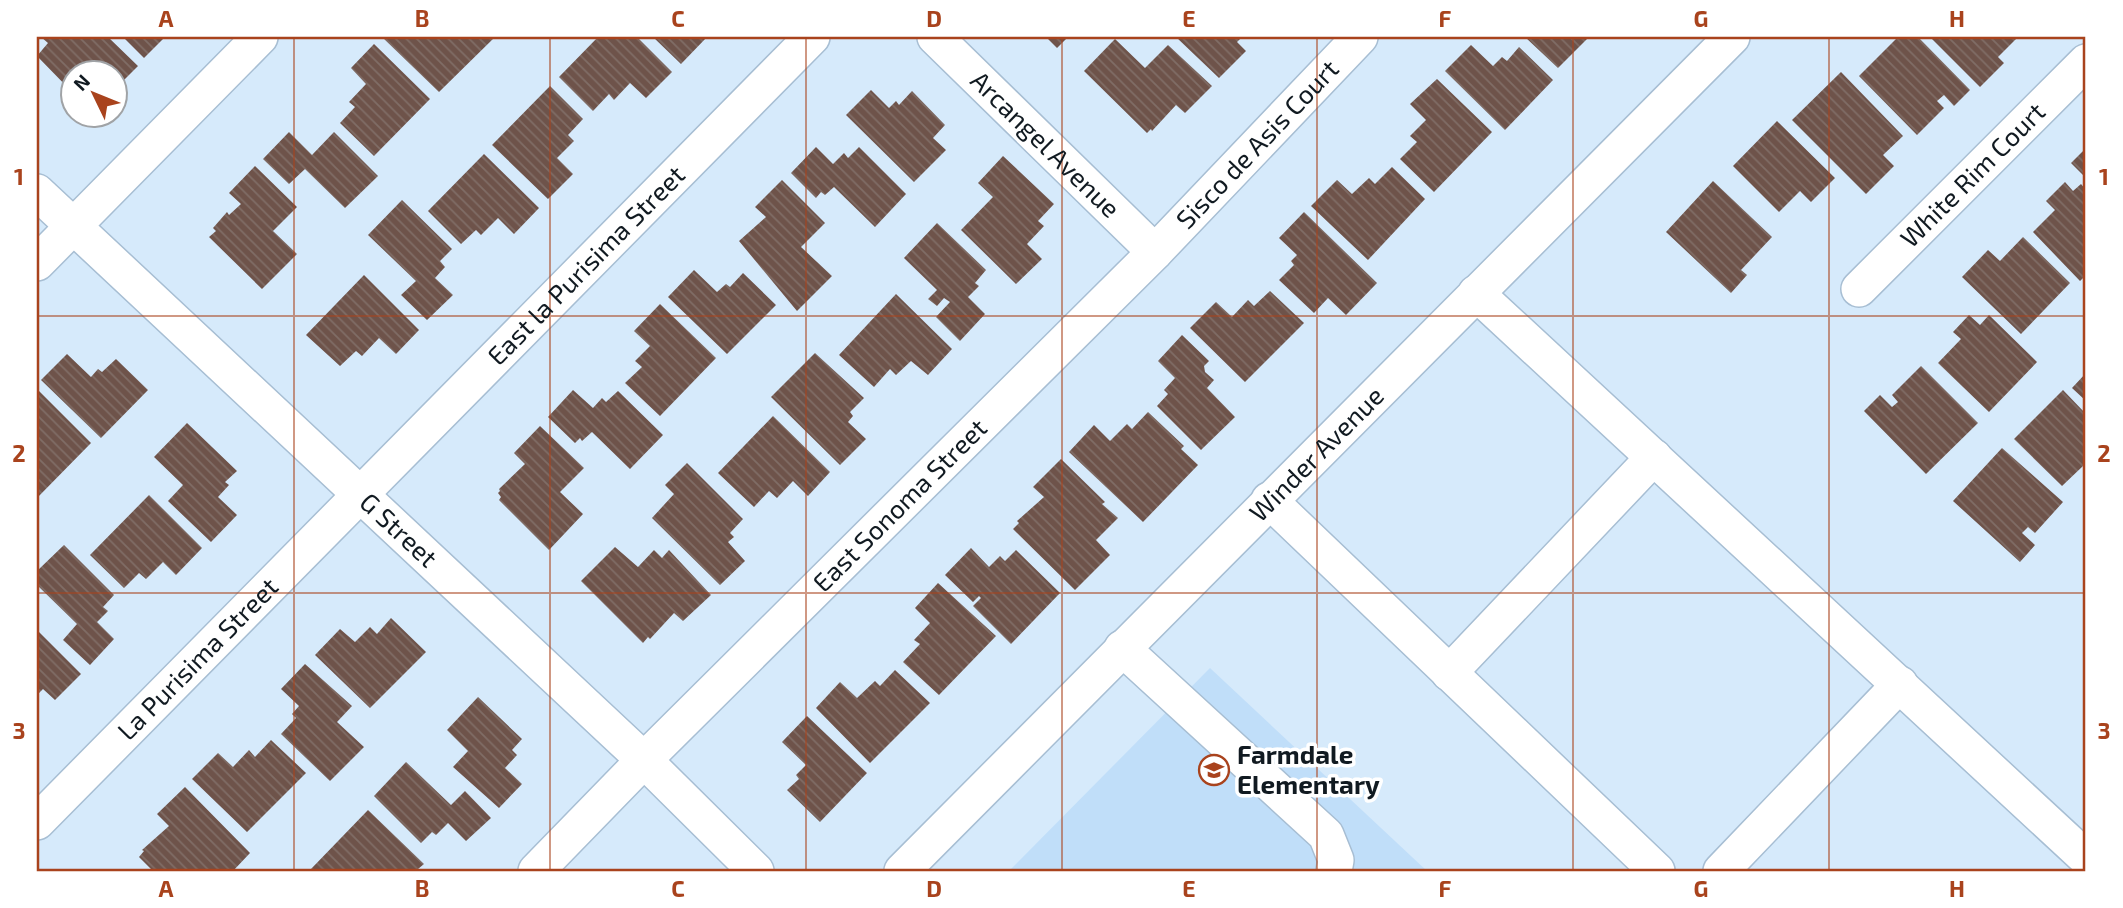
<svg xmlns="http://www.w3.org/2000/svg" width="2123" height="908" viewBox="0 0 2123 908" font-family="'Exo 2',sans-serif">
<style>
.built{fill:#c0def9}
.building{fill:url(#building-back-hatch)}
.lines{fill:none;stroke-linecap:round;stroke-linejoin:round}
.minor-casing{stroke:#a7bed3;stroke-width:38}
.minor{stroke:#fff;stroke-width:35}
.grid{fill:none;stroke:#a9431d;stroke-width:2;stroke-opacity:0.55}
.labels{text-anchor:middle;stroke-width:7;stroke-linejoin:round;paint-order:stroke}
.street-label{font-size:26px;fill:#111a21;stroke:#fff}
.poi-label{font-size:26px;font-weight:bold;fill:#111a21;stroke:#fff;text-anchor:start}
.neatline{fill:none;stroke:#a9431d;stroke-width:2.5}
.grid-label{font-size:23px;text-anchor:middle;font-weight:bold;fill:#a9431d}
</style>
<defs>
<pattern id="building-back-hatch" width="6" height="6" patternUnits="userSpaceOnUse" patternTransform="scale(1.75)"><rect width="6" height="6" fill="#6e534a"/><path d="M-1 5l2 2M0 0l6 6M5-1l2 2" fill="none" stroke="#806d66"/></pattern>
</defs>
<rect width="100%" height="100%" fill="#d6eafb"/>
<path class="built" d="M1210 668 1427 871H1009Z"/>
<path class="building" d="M41 37H108L138 66 116 88V74H74V86L70 90 37 56 48 43Z
M123 37H165L144 58Z
M382 37H495L439 92Z
M598 37H637L672 72 646 98 630 83 614 100 609 94 593 111 559 77Z
M653 37H707L681 64Z
M1046 37H1068L1057 48Z
M1176 37H1242L1237 42 1246 51 1219 78Z
M1525 37H1589L1558 68Z
M1898 37H1918L1970 90 1954 106 1944 95 1937 101 1944 108 1917 135 1859 76Z
M1930 37H2018L1998 57 2004 63 1980 87Z
M1115 39 1145 68 1168 45 1212 86 1185 113 1176 105 1152 131 1151 129 1147 133 1084 71Z
M374 44 430 99 374 156 340 123 355 107 349 102 366 84 351 68Z
M1471 45 1493 66 1502 57 1507 61 1519 47 1553 80 1505 130 1445 71Z
M1841 72 1903 136 1883 155 1894 166 1866 194 1792 120Z
M1437 79 1492 132 1434 192 1400 159 1417 142 1410 136 1426 120 1410 104Z
M550 86 583 119 568 135 574 141 557 158 573 174 548 199 492 145Z
M871 90 889 108 896 101 899 105 912 91 945 125 933 138 946 150 914 182 846 115Z
M1777 121 1835 178 1811 202 1800 191 1779 212 1733 166Z
M289 132 312 155 334 132 378 176 345 208 305 169 289 184 263 159Z
M816 147 833 164 844 153 848 158 859 147 906 194 875 227 834 187 825 195 821 192 816 198 791 173Z
M2086 148V178L2071 163Z
M484 154 539 208 514 234 498 218 481 235 476 230 461 244 428 211Z
M1003 156 1054 204 1038 221 1044 226 1027 244 1042 259 1016 284 961 230 993 197 978 183Z
M255 166 297 207 273 231 297 254 262 289 209 237 216 231 213 228 227 212 229 215 241 204 229 193Z
M1392 167 1425 199 1368 260 1311 206 1337 180 1352 194 1369 178 1375 184Z
M782 180 825 223 801 247 832 276 797 311 739 241 766 217 755 207Z
M1713 181 1772 237 1741 270 1747 275 1731 293 1666 232Z
M2065 182 2073 191 2081 184 2086 190V275L2080 281 2033 232 2055 210 2046 201Z
M402 200 452 249 440 261 445 267 435 278 453 295 427 320 401 295 416 281 368 235Z
M1304 212 1377 283 1346 315 1328 298 1314 313 1279 280 1294 265 1291 261 1297 255 1279 238Z
M937 223 986 270 975 283 979 286 968 297 985 314 960 341 936 317 950 302 944 298 937 306 928 299 937 290 904 258Z
M2023 237 2070 283 2021 334 1962 277 1988 250 2000 261Z
M694 270 717 292 726 284 730 287 743 273 776 305 727 354 668 297Z
M364 275 419 330 396 354 379 338 362 356 356 351 340 366 306 335Z
M1270 291 1304 323 1245 382 1190 328 1216 302 1232 317 1248 300 1254 306Z
M896 294 952 349 928 375 911 361 896 375 890 369 874 387 839 355Z
M660 304 716 358 660 416 625 383 642 367 635 361 650 346 634 331Z
M1969 315 1980 325 1989 315 2037 362 1989 412 1938 363 1961 339 1953 332Z
M1182 335 1209 361 1204 366 1205 372 1214 380 1207 388 1235 417 1201 450 1157 406 1168 394 1164 390 1175 378 1158 361Z
M815 353 864 398 850 412 853 416 848 422 866 439 840 465 771 397Z
M67 354 91 377 98 369 102 372 116 359 148 390 101 438 41 380Z
M1921 366 1978 423 1926 474 1864 411 1880 395 1892 407 1898 402 1892 395Z
M2086 373V401L2072 388Z
M37 389 91 443 37 498Z
M573 390 593 408 602 398 606 402 618 391 663 435 630 469 592 432 582 441 580 438 575 443 548 417Z
M2063 390 2086 414V469L2083 466 2062 486 2014 439Z
M1148 412 1184 446 1181 449 1198 465 1143 522 1069 452 1094 425 1110 441 1127 424 1132 429Z
M773 416 830 472 808 496 793 481 777 498 769 491 754 507 718 473Z
M187 423 237 471 225 482 229 485 218 497 237 515 211 542 168 501 183 485 154 457Z
M540 426 584 468 560 492 583 514 549 550 499 500 501 497 498 493 500 491 499 489 525 464 514 453Z
M2002 448 2063 502 2035 533 2028 527 2022 533 2035 545 2020 562 1953 501Z
M1061 459 1105 502 1102 504 1118 518 1096 540 1110 555 1075 590 1013 529 1019 523 1017 521 1044 497 1033 487Z
M687 463 743 519 730 533 734 537 728 542 745 561 720 585 652 518 674 494 665 485Z
M149 495 202 548 176 575 163 562 146 579 139 573 124 588 90 555Z
M64 545 114 595 103 607 108 611 97 622 114 639 90 665 63 640 77 624 37 585V571Z
M615 547 638 567 654 550 662 558 669 550 711 595 683 621 674 613 650 639 648 637 643 643 581 581Z
M971 548 989 567 1000 556 1005 561 1016 550 1060 593 1011 644 973 606 981 598 979 596 973 602 945 575Z
M938 583 996 636 939 695 903 662 920 644 914 640 930 623 915 608Z
M391 618 426 652 370 708 315 655 340 629 355 642 370 627 377 634Z
M37 630 81 674 55 700 43 689 37 695Z
M305 664 352 706 337 722 364 747 330 781 281 734 296 718 292 714 299 706 281 689Z
M895 670 930 703 870 763 816 708 840 682 857 698 875 681 880 686Z
M478 697 522 739 512 750 517 755 505 768 522 784 499 808 453 767 468 751 447 730Z
M807 716 867 773 820 822 787 790 799 779 796 775 806 765 782 742Z
M271 740 306 773 247 832 192 779 218 753 233 767 249 750 255 757Z
M406 762 451 805 465 791 491 818 466 841 448 823 436 835 432 832 421 843 374 796Z
M185 787 250 853 233 871H153L139 857 144 851 142 850 169 826 157 814Z
M368 810 424 864 418 869 420 871H314L311 869Z"/>
<g class="lines">
<g class="minor-casing">
<g id="minor">
<path id="s1" d="M935 37 1155 252"/>
<path id="s2" d="M37 192 644 760 756 871"/>
<path d="M37 263 260 37"/>
<path id="s3" d="M1859 289 2086 62"/>
<path d="M1476 293 2086 858"/>
<path d="M1269 500 1657 871"/>
<path d="M1122 648 1326 835 1336 860 1334 871"/>
<path d="M1449 673 1654 457"/>
<path id="s4" d="M37 822 812 37"/>
<path id="s5" d="M536 871 644 760 1155 252 1360 37"/>
<path id="s6" d="M902 871 1732 37"/>
<path d="M1721 871 1900 684"/>
</g>
</g>
<use href="#minor" class="minor"/>
</g>
<path class="grid" d="M294 37V871M550 37V871M806 37V871M1062 37V871M1317 37V871M1573 37V871M1829 37V871M37 316H2086M37 593H2086"/>
<defs>
<g id="school-ring" transform="scale(1.575)"><circle r="9.5" fill="#fff" stroke="#a9431d" stroke-width="1.5"/><path d="M0-5L7-2L0 1L-7-2ZM-4 1L0 2.5L4 1V4Q0 6-4 4Z" fill="#a9431d"/></g>
</defs>
<g fill-rule="evenodd">
<use href="#school-ring" x="1214" y="770"/>
</g>
<g class="labels">
<g class="street-label">
<text dy="9" stroke="none"><textPath href="#s1" startOffset="154">Arcangel Avenue</textPath></text>
<text dy="9" stroke="none"><textPath href="#s5" startOffset="1024">Sisco de Asis Court</textPath></text>
<text dy="9" stroke="none"><textPath href="#s3" startOffset="161">White Rim Court</textPath></text>
<text dy="9" stroke="none"><textPath href="#s4" startOffset="782">East la Purisima Street</textPath></text>
<text dy="9" stroke="none"><textPath href="#s6" startOffset="588">Winder Avenue</textPath></text>
<text dy="9" stroke="none"><textPath href="#s5" startOffset="516">East Sonoma Street</textPath></text>
<text dy="9" stroke="none"><textPath href="#s2" startOffset="495">G Street</textPath></text>
<text dy="9" stroke="none"><textPath href="#s4" startOffset="229">La Purisima Street</textPath></text>
</g>
<g class="poi-label">
<text x="1237" y="764">Farmdale<tspan x="1237" dy="30">Elementary</tspan></text>
</g>
</g>
<rect width="2123" height="908" fill="none" stroke="#ffffff" stroke-width="77"/>
<g transform="translate(94 94) rotate(313)"><circle r="33" fill="#ffffff" stroke="#a0a3a6" stroke-width="2"/>
<path d="M0-5L12 26L0 18L-12 26Z" fill="#a9431d"/>
<text y="-10" font-size="19" font-weight="bold" text-anchor="middle" fill="#111a21">N</text>
</g>
<rect x="38" y="38" width="2046" height="832" class="neatline"/>
<g class="grid-label">
<text x="166" y="27">A</text>
<text x="422" y="27">B</text>
<text x="678" y="27">C</text>
<text x="934" y="27">D</text>
<text x="1189" y="27">E</text>
<text x="1445" y="27">F</text>
<text x="1701" y="27">G</text>
<text x="1957" y="27">H</text>
<text x="19" y="185">1</text>
<text x="2104" y="185">1</text>
<text x="19" y="462">2</text>
<text x="2104" y="462">2</text>
<text x="19" y="739">3</text>
<text x="2104" y="739">3</text>
<text x="166" y="897">A</text>
<text x="422" y="897">B</text>
<text x="678" y="897">C</text>
<text x="934" y="897">D</text>
<text x="1189" y="897">E</text>
<text x="1445" y="897">F</text>
<text x="1701" y="897">G</text>
<text x="1957" y="897">H</text>
</g>
</svg>
